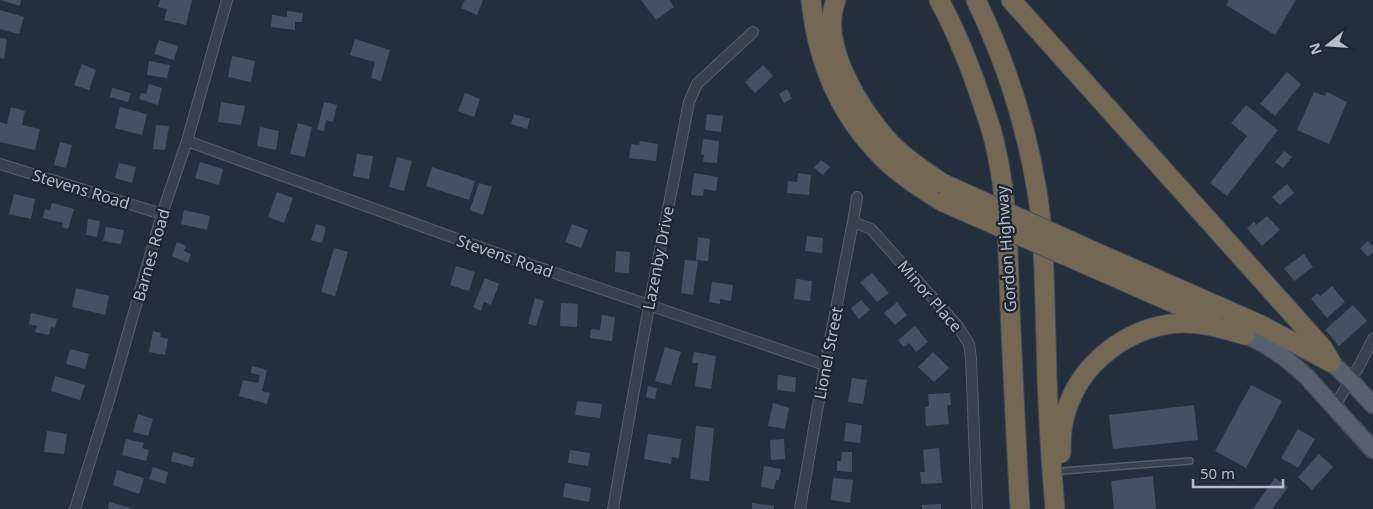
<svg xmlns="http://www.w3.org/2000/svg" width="1373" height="509" viewBox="0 0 1373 509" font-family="'Noto Sans',sans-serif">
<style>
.building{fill:#455162}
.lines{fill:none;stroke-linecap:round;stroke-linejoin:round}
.lane-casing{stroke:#565f6c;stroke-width:8}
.street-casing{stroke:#565f6c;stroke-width:12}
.primary-casing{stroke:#414a57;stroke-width:19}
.highway-casing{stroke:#434c59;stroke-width:21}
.lane{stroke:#38414e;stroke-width:5}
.street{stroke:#38414e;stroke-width:10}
.primary{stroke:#56606e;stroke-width:16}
.highway{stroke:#746855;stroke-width:19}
.highway-bridge-casing{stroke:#434c59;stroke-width:21;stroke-linecap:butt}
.highway-bridge{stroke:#746855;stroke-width:19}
.labels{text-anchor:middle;stroke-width:4.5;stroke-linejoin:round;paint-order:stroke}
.street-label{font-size:16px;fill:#b4bcc9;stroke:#1d2633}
</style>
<rect width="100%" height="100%" fill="#242f3e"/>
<path class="building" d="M0 0H21L20 6Z
M160 0H192L186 25 164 20 167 9 158 7Z
M465 0H483L477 15 461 8Z
M641 0H669L674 7 656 20Z
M1229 0H1296L1275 35 1226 5Z
M0 10 24 17 19 34 0 29Z
M287 11 303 13 302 22H295V30L271 27 272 15 287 17Z
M0 38 7 39 4 59 0 58Z
M355 39 390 50 381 81 371 78 375 62 350 55Z
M159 40 178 46 174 60 154 54Z
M232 56 255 61 251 82 228 77Z
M149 61 170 65 167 78 147 75Z
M82 64 96 70 89 90 74 85Z
M763 65 773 76 755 93 745 82Z
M1287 72 1301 84 1275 116 1260 104Z
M149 84 162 88 158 105 139 99 141 93 146 94Z
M112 88 131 93 128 102 110 97Z
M787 89 792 98 784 103 779 94Z
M1314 92 1325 96 1327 92 1347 102 1329 144 1297 130Z
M465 93 480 99 474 117 458 111Z
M221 102 245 106 241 125 218 122Z
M324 102 337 105 333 122 326 120 324 131 317 130Z
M1246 105 1278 130 1227 196 1210 183 1247 136 1231 123Z
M11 107 25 111 22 125 40 129 35 150 0 142V122L7 124Z
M120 107 147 114 142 135 115 128Z
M514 114 530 119 527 129 511 124Z
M707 114 723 116 721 132 705 130Z
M298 123 312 127 305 157 290 154Z
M156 125 169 126 165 150 153 149Z
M260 127 279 131 276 150 257 146Z
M703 139 719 141 717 163 703 162 704 155 701 154Z
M640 141 658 144 656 161 629 158 631 144 639 145Z
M60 142 72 145 66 168 54 165Z
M1284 151 1292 157 1283 168 1275 162Z
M357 154 373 156 369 179 353 176Z
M397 157 412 161 404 191 389 187Z
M821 160 830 167 823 175 814 168Z
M200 162 223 169 219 185 195 178Z
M119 163 136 167 132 183 115 178Z
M432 167 475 181 469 200 426 186Z
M694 173 718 177 716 191 704 189 703 196 691 195Z
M798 173 811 175 809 195 787 193 788 181 797 182Z
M479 183 492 187 483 215 470 210Z
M1287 184 1294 193 1280 205 1272 197Z
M277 192 293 198 284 223 268 217Z
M14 194 35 199 31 219 9 214Z
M52 203 74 209 68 229 62 227 63 223 43 218 45 209 50 211Z
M184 210 210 216 207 230 181 224Z
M1267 216 1280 230 1262 246 1247 228 1254 222 1256 225Z
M88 219 100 221 97 237 86 235Z
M316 224 326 227 322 243 311 240Z
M572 224 588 230 581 248 565 242Z
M106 227 124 230 121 244 103 241Z
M807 236 823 238 822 253 805 251Z
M698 237 710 239 708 261 696 260Z
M1368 241 1373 247V252L1368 257 1360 248Z
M177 242 186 246 184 251 191 254 188 263 172 256Z
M334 248 348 252 335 296 321 292Z
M616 251 630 252 629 273 615 272Z
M1304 254 1313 267 1294 281 1284 268Z
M685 260 698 261 693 295 681 293Z
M456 266 475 272 469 291 450 285Z
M872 273 889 293 877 302 860 282Z
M485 278 499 284 491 305 484 302 481 311 473 307Z
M796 279 812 281 810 301 794 299Z
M712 282 733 285 731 301 720 299V304L709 302Z
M1332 286 1345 302 1327 318 1311 299 1317 293 1320 296Z
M76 288 109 296 105 315 72 307Z
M535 298 544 301 536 326 528 324Z
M861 300 870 310 859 319 851 308Z
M897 302 907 315 895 325 884 313Z
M561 303 578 304 577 327 560 326Z
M1353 305 1367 321 1339 346 1325 330Z
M31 313 57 319 55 328 51 327 49 335 35 332 37 326 29 324Z
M602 315 615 317 612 341 590 338 591 329 600 330Z
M915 326 928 342 916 352 909 343 904 347 898 340Z
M153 331 161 333 160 337 168 339 165 355 149 352Z
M665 347 681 352 671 385 655 381Z
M70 349 89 354 85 369 66 364Z
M694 352 716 356 711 389 695 386 698 363H692Z
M933 352 949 368 934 382 918 367Z
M252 366 267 370 262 391 270 393 267 404 239 396 243 380 258 383 260 375 251 373Z
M778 375 796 377 795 392 777 390Z
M55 376 85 385 80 400 51 391Z
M852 378 867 380 863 404 848 402Z
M1251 385 1282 401 1246 468 1215 451Z
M648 386 657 388 655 399 646 397Z
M950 393 951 405H947L949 424 926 426 925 407 929 406 928 394Z
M577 401 602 404 600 418 575 415Z
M773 403 789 408 785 429 768 426Z
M1194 405 1198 440 1113 449 1109 415Z
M138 414 153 419 148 436 133 432Z
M846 423 862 425 860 443 844 441Z
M696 426 714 428 709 481 690 479Z
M1298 429 1315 439 1298 468 1281 458Z
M47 431 67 434 64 454 44 452Z
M648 434 681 439 679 458 672 457 671 464 644 459Z
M126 439 144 443 142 448 149 450 146 461 122 455Z
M784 439 785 459 771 460 770 440Z
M939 448 942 483 921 484 920 472H925L923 450Z
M570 450 590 453 588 466 568 463Z
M173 452 195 458 192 467 171 461Z
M842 452H852V472L837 471V461H841Z
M1319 454 1333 467 1312 490 1298 477Z
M764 466 781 469 779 480H776L774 489 761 487Z
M153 467 168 472 165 484 149 479Z
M117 470 144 478 139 494 113 485Z
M1153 476 1156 509H1114L1111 481Z
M833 478 853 480 850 503 831 500Z
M1275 478 1288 487 1272 509H1253Z
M565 483 591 488 589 502 563 497Z
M109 502 131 508V509H108Z
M752 503 774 506V509H752Z
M941 504V509H922V505Z"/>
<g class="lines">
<g class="lane-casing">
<path id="lane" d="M1062 471 1190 461"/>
</g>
<g class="street-casing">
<path id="street" d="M187 141 493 252 825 365
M0 164 162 214
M853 222 871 229 957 325 969 344 971 358 977 509
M1334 407 1358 368 1373 339
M75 509 109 400 162 214 187 141 227 0
M613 509 649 306 689 102 697 84 753 32
M800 509 825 365 853 222 857 197"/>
</g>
<g class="primary-casing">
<path id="primary" d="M1245 335 1262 343 1273 350 1285 358 1306 376 1373 450
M1331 362 1351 381 1373 405"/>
</g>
<g class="highway-casing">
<path id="highway" d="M811 0C817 60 839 114 882 157 900 175 922 189 943 202
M836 0C818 45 861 111 891 144 906 159 924 171 942 183
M939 0C957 33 970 66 982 102 987 117 993 133 996 149 1008 202 1008 254 1010 308 1013 375 1016 442 1020 509
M976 0C1005 60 1026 125 1037 191 1045 239 1044 290 1046 338 1047 395 1050 452 1055 509
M1011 0 1322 347 1331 362
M1093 251 1261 325 1330 362
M1094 268 1212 320
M1061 453C1061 440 1061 427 1065 415 1079 363 1128 326 1181 323 1203 322 1224 329 1245 335"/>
</g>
<use href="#lane" class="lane"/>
<use href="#street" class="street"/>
<use href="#primary" class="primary"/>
<use href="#highway" class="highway"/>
<g class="highway-bridge-casing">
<path id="highway-bridge" d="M942 183 1093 251
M943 202 1094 268"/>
</g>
<use href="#highway-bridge" class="highway-bridge"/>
</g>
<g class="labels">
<g class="street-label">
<text transform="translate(81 189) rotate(17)" y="6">Stevens Road</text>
<text transform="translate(1006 249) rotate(-94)" y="6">Gordon Highway</text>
<text transform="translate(151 255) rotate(-74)" y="6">Barnes Road</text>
<text transform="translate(505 256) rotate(19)" y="6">Stevens Road</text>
<text transform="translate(658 258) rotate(-79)" y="6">Lazenby Drive</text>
<text transform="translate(930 296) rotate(49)" y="6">Minor Place</text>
<text transform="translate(828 353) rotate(-79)" y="6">Lionel Street</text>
</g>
</g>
<g transform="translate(1328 45) rotate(253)" stroke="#1d2633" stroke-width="4" paint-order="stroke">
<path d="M0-4L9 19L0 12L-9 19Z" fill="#b4bcc9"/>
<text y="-8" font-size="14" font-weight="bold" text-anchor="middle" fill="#b4bcc9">N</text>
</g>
<path d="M1193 479v8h90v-8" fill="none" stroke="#b4bcc9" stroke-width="2.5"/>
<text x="1200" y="479" font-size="15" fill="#b4bcc9" stroke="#1d2633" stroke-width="4" paint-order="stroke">50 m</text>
</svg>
